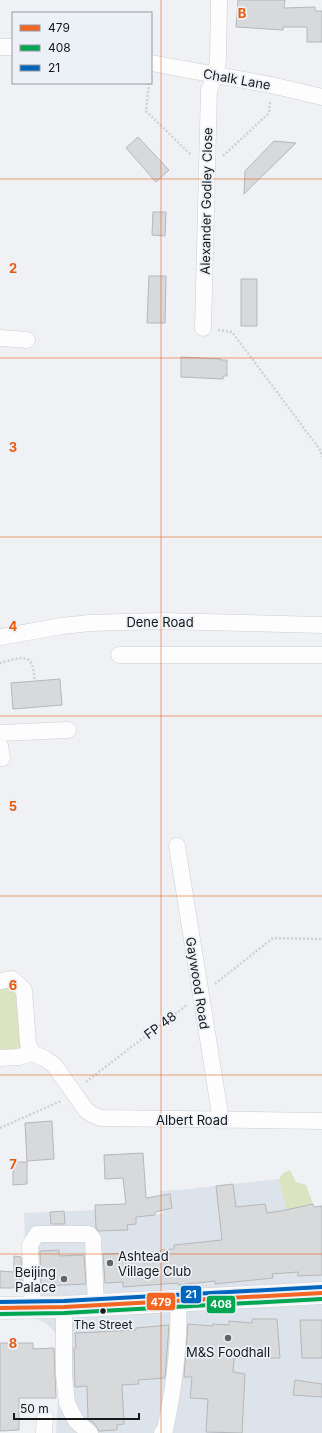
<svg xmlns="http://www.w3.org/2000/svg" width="322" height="1433" viewBox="0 0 322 1433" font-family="Inter,sans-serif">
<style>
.built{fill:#dde3ea}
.green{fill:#dce3c1}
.building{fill:#d7d9db;stroke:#b5b7ba}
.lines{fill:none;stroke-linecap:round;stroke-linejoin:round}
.minor-casing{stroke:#cdced1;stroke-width:17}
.highway-casing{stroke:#cdced1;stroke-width:23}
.path{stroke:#d0d1d1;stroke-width:2.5;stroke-dasharray:2 2;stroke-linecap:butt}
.minor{stroke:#fdfdfd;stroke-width:16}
.highway{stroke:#fdfdfd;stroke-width:22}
.bus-1-casing{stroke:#ecf1f7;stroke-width:7}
.bus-2-casing{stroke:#ecf1f7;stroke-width:7}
.bus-3-casing{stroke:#ecf1f7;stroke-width:7}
.bus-1{stroke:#f26522;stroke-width:4}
.bus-2{stroke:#00a651;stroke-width:4}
.bus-3{stroke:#0065bd;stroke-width:4}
.grid{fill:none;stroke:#e8590c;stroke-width:1;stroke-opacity:0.55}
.poi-dot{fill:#626466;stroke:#ecf1f7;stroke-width:1.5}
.bus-dot{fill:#16181a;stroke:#ecf1f7;stroke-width:1.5}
.labels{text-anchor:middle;stroke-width:3.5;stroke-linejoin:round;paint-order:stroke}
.bus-label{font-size:12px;fill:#16181a;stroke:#ecf1f7}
.street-label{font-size:13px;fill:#16181a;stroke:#ecf1f7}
.poi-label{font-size:13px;fill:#16181a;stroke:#ecf1f7;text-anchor:start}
.grid-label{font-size:13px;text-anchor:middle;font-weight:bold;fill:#e8590c;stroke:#ecf1f7;stroke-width:3.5;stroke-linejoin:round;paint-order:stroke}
.line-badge{stroke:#ecf1f7;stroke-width:1.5}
.badge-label{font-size:11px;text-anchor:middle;font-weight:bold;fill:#fff}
</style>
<rect width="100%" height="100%" fill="#eff1f4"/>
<path class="built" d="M279 1179 288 1210 313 1204 314 1207 322 1206V1433H56L59 1384 58 1336 47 1324 37 1319 28 1318 24 1213 97 1210V1205L126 1204 127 1217 155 1215 164 1213 160 1191 189 1189Z"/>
<path class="green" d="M8 985 19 996 23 1048 20 1052 0 1053V986Z
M290 1170 296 1182 306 1185 313 1204 287 1210 279 1179 283 1173Z"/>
<path class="building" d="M238 0H285L284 8 315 7V11H322V42H307V27H283V30L236 27Z
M138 137 169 170 156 182 126 148Z
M274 141 296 143 244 194 245 171Z
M153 212H166L165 236 152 235Z
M149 276H166L165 323H147Z
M241 279H257V326H241Z
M181 357 221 359V360H227V376H223V379L181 377Z
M60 679 62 705 13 709 11 683Z
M52 1121 54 1159 27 1161 25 1123Z
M143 1153 146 1198 170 1194 172 1208 155 1212V1215L136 1217V1224L127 1225 128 1230 98 1231 96 1228 95 1205 126 1204 123 1178 105 1179 104 1155Z
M13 1162H27V1184L13 1185Z
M233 1184 236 1207 265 1204 267 1213 281 1211 313 1204 314 1207 322 1206V1275L298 1276V1272L272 1274 273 1278 215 1284V1281L178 1285V1283L123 1287V1282L105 1283 103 1254 161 1252V1250L174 1249V1245L222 1240 216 1186Z
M64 1211 65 1224H51L50 1212Z
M59 1250V1256L84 1255 86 1284 41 1286 40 1251Z
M14 1256 21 1257 22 1287H13V1288H0V1271L14 1272Z
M252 1319H277L280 1358H234L233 1372 245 1374 242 1433 206 1432 208 1399 190 1398 192 1377H184L188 1324 213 1326V1324L229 1325V1321L252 1323Z
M300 1320H322V1358H302Z
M169 1325 165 1378 138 1380 139 1384 122 1385 124 1424 117 1425V1430L99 1431 94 1423 88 1419 87 1386 75 1387 74 1348H76L75 1333 136 1330V1328Z
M0 1343H33V1349L54 1348 56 1398H19V1430L0 1431Z
M295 1380 322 1384V1397L293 1395Z"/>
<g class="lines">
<g class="minor-casing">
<path id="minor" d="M0 47H13
M151 63 271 85 322 97
M203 328 209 90 215 76 218 60 219 0
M0 338 27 340
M0 637 62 626 90 623 160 621 322 625
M119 655H322
M0 733 68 730
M0 746 2 758
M177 846 221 1120
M0 981 12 979 24 990 28 1043 32 1053
M0 1058 19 1057 32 1053 44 1058 54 1065 86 1110 93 1115 101 1118 322 1121
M64 1307V1375L67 1403 76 1421 90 1433
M33 1308 30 1245 37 1234H89L93 1239 96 1305
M44 1433 45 1417
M162 1433 165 1430C174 1388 180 1344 178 1301"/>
</g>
<g class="highway-casing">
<path id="highway" d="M0 1308 64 1307 322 1293"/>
</g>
<path class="path" d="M149 83 146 111 191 155
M223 156 269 113 270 101
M218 330 232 332 321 451 322 457
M0 663C9 661 28 652 32 665 34 670 34 676 35 681
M215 984 273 938 322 939
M86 1082 130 1048 187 1005
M0 1128 61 1101"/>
<use href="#minor" class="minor"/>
<use href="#highway" class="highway"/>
<g class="bus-1-casing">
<path id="bus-1" d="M0 1308 64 1307 322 1293"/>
</g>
<g class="bus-2-casing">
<path id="bus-2" d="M0 1314 64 1313 322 1299"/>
</g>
<g class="bus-3-casing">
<path id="bus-3" d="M0 1302 64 1301 322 1287"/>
</g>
<use href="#bus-1" class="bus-1"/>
<use href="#bus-2" class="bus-2"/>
<use href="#bus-3" class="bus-3"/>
</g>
<path class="grid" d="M161 0V1433M0 179H322M0 358H322M0 537H322M0 716H322M0 896H322M0 1075H322M0 1254H322"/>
<g class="poi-dot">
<circle cx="110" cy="1263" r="4"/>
<circle cx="64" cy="1279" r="4"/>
<circle cx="228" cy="1338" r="4"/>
</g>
<circle class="bus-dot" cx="103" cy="1311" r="3.5"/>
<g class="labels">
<g class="bus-label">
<text x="103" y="1329">The Street</text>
</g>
<g class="street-label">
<text transform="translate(237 79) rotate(10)" y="5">Chalk Lane</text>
<text transform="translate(206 201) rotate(-89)" y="5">Alexander Godley Close</text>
<text x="160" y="627">Dene Road</text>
<text transform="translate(198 983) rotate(81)" y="5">Gaywood Road</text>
<text transform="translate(160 1025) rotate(-37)" y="5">FP 48</text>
<text x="192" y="1125">Albert Road</text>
</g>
<g class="poi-label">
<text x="118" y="1261">Ashtead<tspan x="118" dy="15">Village Club</tspan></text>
<text x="56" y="1277" text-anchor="end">Beijing<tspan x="56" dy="15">Palace</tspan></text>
<text x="228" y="1357" text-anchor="middle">M&amp;S Foodhall</text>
</g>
</g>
<g class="grid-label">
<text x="242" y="18">B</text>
<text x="13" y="273">2</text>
<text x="13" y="452">3</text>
<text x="13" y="631">4</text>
<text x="13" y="811">5</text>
<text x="13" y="990">6</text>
<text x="13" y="1169">7</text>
<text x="13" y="1348">8</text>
</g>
<g class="line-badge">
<rect x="180" y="1285" width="22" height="19" rx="4" fill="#0065bd"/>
<rect x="146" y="1292" width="30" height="19" rx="4" fill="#f26522"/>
<rect x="206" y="1295" width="30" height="19" rx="4" fill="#00a651"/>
</g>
<g class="badge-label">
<text x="191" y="1298">21</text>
<text x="161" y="1306">479</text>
<text x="221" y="1308">408</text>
</g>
<rect x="12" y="12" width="140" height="72" fill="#ecf1f7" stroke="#969a9f"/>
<rect x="20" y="25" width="20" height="6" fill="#f26522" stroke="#969a9f"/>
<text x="48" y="32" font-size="12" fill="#16181a">479</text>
<rect x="20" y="45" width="20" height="6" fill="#00a651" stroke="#969a9f"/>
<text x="48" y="52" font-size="12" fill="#16181a">408</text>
<rect x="20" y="65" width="20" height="6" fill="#0065bd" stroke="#969a9f"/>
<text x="48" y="72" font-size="12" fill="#16181a">21</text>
<path d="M14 1413v6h125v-6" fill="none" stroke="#16181a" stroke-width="2"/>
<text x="20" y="1413" font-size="12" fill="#16181a" stroke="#ecf1f7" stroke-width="3" paint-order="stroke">50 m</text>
</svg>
